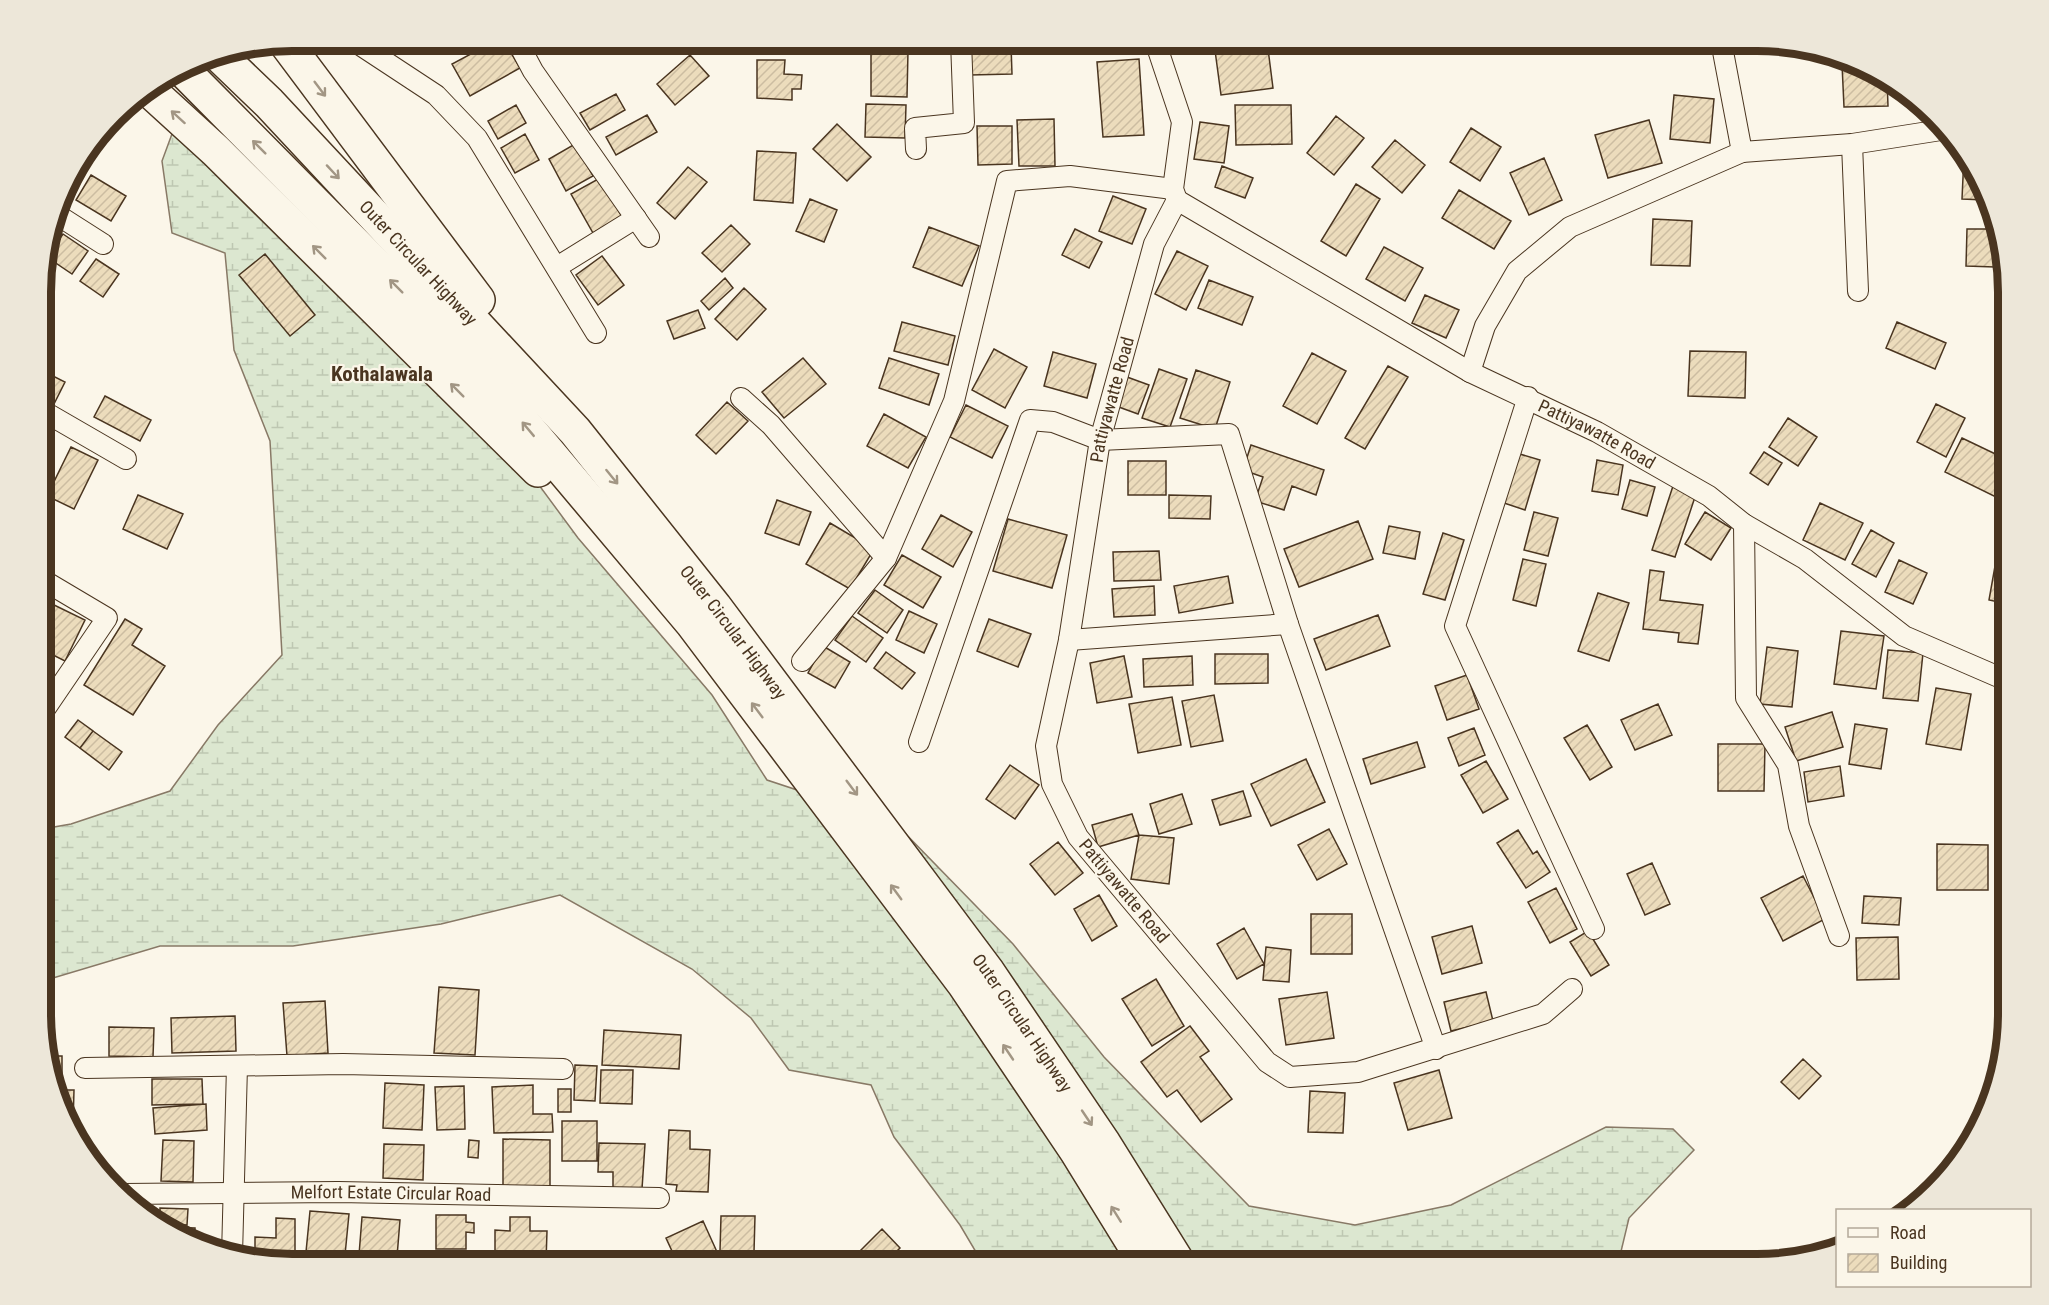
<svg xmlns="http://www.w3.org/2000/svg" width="2049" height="1305" viewBox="0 0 2049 1305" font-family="'Roboto Condensed',sans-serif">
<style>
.wetland{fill:url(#wetland-marsh);stroke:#887966;stroke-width:1.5}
.building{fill:url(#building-hatch);stroke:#4a3520;stroke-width:1.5}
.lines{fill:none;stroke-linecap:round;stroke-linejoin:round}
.street-casing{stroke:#4a3520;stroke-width:22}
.highway-casing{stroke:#4a3520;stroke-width:36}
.street{stroke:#fbf6e9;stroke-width:20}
.highway{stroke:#fbf6e9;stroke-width:33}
.power{stroke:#c62828;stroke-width:1.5;stroke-dasharray:21 4.5 3 4.5;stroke-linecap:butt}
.oneway{stroke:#a29684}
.labels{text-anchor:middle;stroke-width:4.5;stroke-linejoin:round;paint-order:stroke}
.street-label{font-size:18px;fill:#4a3520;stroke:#fbf6e9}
.quarter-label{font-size:21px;font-weight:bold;fill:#4a3520;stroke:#fbf6e9}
.rim{fill:none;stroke:#4a3520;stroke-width:8}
</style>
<defs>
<pattern id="wetland-marsh" width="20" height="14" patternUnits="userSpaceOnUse" patternTransform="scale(1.5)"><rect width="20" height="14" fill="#dce7d0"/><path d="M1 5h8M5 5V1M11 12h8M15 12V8" fill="none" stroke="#bec7b2"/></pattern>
<pattern id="building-hatch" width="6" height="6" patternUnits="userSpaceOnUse" patternTransform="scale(1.5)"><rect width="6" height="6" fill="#ecdcbc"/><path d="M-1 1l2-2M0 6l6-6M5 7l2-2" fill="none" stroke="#ccbda1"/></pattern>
</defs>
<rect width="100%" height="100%" fill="#fbf6e9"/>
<path class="wetland" d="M179 115 276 179 494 424 578 538 712 695 767 780 894 822 1013 944 1104 1057 1249 1206 1355 1225 1451 1205 1606 1127 1673 1129 1694 1150 1629 1218 1618 1264H983L960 1225 894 1137 871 1085 789 1070 751 1018 692 969 560 895 441 924 293 946H160L43 981V829L71 824 170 791 218 725 282 655 270 441 234 350 225 253 172 233 162 161Z"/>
<path class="building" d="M495 41H504L520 68 470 96 452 64Z
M689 41H726L693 51Z
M1234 41H1267L1273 88 1221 95 1214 43Z
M1011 45 1012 74 970 75V46Z
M871 50 908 51 907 97 871 96Z
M690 55 709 76 675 105 657 84Z
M1139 59 1144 135 1103 137 1097 62Z
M757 60H785L784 74 802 75 801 89H792V100L757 98Z
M1842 64H1855L1887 78 1888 106 1844 107Z
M616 94 625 110 590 130 580 113Z
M1674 95 1714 99 1710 143 1670 139Z
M866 104 906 105 905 138 865 137Z
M516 105 526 123 498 139 488 121Z
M1235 105H1291L1292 144 1236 145Z
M122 108 94 155 88 152Z
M647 115 657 132 616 155 606 137Z
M1336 116 1364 138 1334 175 1307 153Z
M1054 119 1055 166H1019L1017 120Z
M1649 120 1662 163 1608 178 1595 135Z
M1200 122 1229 126 1224 163 1194 159Z
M837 124 871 157 847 181 813 149Z
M977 126H1012V164L978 165Z
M1471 128 1501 147 1480 181 1450 162Z
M525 134 539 160 515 173 501 148Z
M1395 140 1425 165 1402 193 1372 167Z
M575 144 593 176 566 191 549 159Z
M757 151 796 153 793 203 754 200Z
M1964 155 1975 166 1985 200 1962 199Z
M1544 158 1562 200 1529 215 1510 173Z
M1222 166 1253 178 1245 198 1215 187Z
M688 167 707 182 675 219 657 203Z
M76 168 79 169 62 201 67 180Z
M91 175 126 196 111 221 76 200Z
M600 178 622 217 593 233 571 194Z
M1356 184 1380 199 1346 256 1321 241Z
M1459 190 1511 221 1494 249 1442 218Z
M1113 196 1146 209 1132 244 1099 231Z
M810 199 837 210 824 242 796 231Z
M1653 219 1692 221 1690 266 1651 265Z
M731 225 750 244 722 272 702 253Z
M929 227 979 246 962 286 913 267Z
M1075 229 1102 242 1089 268 1062 255Z
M1967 229H1994L1995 267 1966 266Z
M63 234 88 251 72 274 47 257Z
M1384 247 1423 268 1405 301 1366 279Z
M1177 251 1208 266 1186 310 1155 294Z
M265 254 315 315 290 336 239 275Z
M602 256 624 285 598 305 576 275Z
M96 259 119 274 103 297 80 281Z
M725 278 733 288 709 310 701 301Z
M1209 280 1253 297 1242 325 1198 308Z
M744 288 766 309 737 340 715 319Z
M1425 295 1459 310 1446 338 1412 323Z
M698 310 705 328 674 339 667 321Z
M902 322 955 336 948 365 894 351Z
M1897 322 1946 343 1935 369 1886 348Z
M994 349 1027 367 1005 408 972 390Z
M1690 351 1746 352 1745 398 1688 396Z
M1053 352 1096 364 1087 398 1044 386Z
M1312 353 1346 371 1317 424 1283 406Z
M803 358 826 384 784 418 762 392Z
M889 358 939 374 929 405 879 388Z
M1388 366 1408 377 1365 449 1345 438Z
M1159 369 1187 379 1170 427 1142 418Z
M1196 370 1230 382 1215 429 1180 418Z
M43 371 65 382 54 404 43 398Z
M1127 377 1149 385 1138 414 1116 406Z
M105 396 151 420 140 441 94 417Z
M727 402 748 421 716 454 696 435Z
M1936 404 1965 418 1946 457 1917 442Z
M966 405 1008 426 992 458 950 437Z
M884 414 926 437 908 468 867 446Z
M1788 418 1817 437 1798 466 1769 447Z
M1962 438 2008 460V482L2000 499 1945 472Z
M1251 445 1324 470 1316 495 1292 486 1284 510 1255 501 1263 477 1243 470Z
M71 447 98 460 74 509 47 496Z
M1513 452 1540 460 1525 510 1498 501Z
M1764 452 1782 463 1768 485 1750 473Z
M43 455 54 461 43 484Z
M1597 460 1623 465 1618 495 1592 491Z
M1128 461H1166V495H1128Z
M1630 480 1655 487 1647 516 1622 509Z
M1674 483 1697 491 1675 557 1652 550Z
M138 495 183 514 167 549 123 529Z
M1169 495 1211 496 1210 519 1169 518Z
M777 500 811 512 799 545 765 533Z
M1820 503 1863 523 1845 560 1803 540Z
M1534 512 1558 518 1548 556 1524 550Z
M1705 512 1731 528 1711 560 1685 544Z
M941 515 972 532 953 567 922 549Z
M1008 519 1067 535 1052 588 993 571Z
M1358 521 1373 559 1299 587 1284 549Z
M830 523 874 549 850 589 806 564Z
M1389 526 1420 532 1415 559 1383 553Z
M1871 530 1894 543 1876 577 1852 564Z
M1443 533 1464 540 1445 600 1423 594Z
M2000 538 2008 540V604L1989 600Z
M1159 551 1161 580 1114 581 1113 552Z
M902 555 941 577 923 608 884 585Z
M1523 559 1546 564 1536 606 1513 600Z
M1899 560 1927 573 1913 604 1885 592Z
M1650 570 1664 572 1660 600 1703 605 1698 644 1678 642 1679 633 1643 629Z
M1228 576 1233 603 1179 613 1174 586Z
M1154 586 1155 615 1114 617 1112 589Z
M875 590 903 610 887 633 858 613Z
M1598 593 1629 603 1609 661 1578 651Z
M50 603 85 620 65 661 43 650V617Z
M909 611 937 624 924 653 896 640Z
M1378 615 1390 646 1326 670 1314 639Z
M852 616 883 638 866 662 835 640Z
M125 619 142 629 132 645 165 666 133 715 84 685Z
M989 619 1031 634 1018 667 977 651Z
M1841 631 1884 636 1876 689 1834 684Z
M823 646 850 662 835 688 808 673Z
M1767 647 1798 651 1792 707 1760 704Z
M1888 650 1923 653 1918 701 1883 698Z
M886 652 915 673 902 689 874 668Z
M1215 654H1268V683L1215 684Z
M1124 656 1132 697 1097 703 1090 663Z
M1192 656 1193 685 1144 687 1143 659Z
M1467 675 1479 709 1447 720 1435 686Z
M1936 688 1971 694 1961 750 1926 744Z
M1214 695 1223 741 1191 747 1182 701Z
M1172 697 1181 745 1138 753 1129 704Z
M1658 704 1672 735 1635 750 1621 720Z
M1832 712 1843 747 1796 761 1785 727Z
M78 720 93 731 80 748 65 737Z
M1855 724 1887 729 1881 769 1849 764Z
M1587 725 1612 767 1590 780 1564 738Z
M1474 728 1485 755 1459 766 1448 738Z
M93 731 122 752 109 770 80 748Z
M1417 742 1425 767 1371 784 1363 759Z
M1718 744H1765L1764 791H1718Z
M1306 759 1325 802 1271 826 1251 784Z
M1486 761 1508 799 1483 813 1461 775Z
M1010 765 1039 785 1015 819 986 799Z
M1840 766 1844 796 1808 802 1804 772Z
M1243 791 1251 816 1220 825 1212 800Z
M1182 794 1192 824 1159 834 1150 804Z
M1132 814 1139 835 1098 847 1092 825Z
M1329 829 1347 864 1317 880 1298 845Z
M1518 830 1533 854 1537 851 1550 872 1526 888 1497 843Z
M1139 835 1174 838 1169 884 1131 879Z
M1058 842 1083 873 1055 895 1030 864Z
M1937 844 1988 845V890H1937Z
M1652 863 1670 904 1645 915 1627 874Z
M1803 876 1825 919 1783 941 1761 898Z
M1556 888 1577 929 1550 943 1528 902Z
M1099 895 1117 926 1092 941 1074 909Z
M1864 896 1901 898 1899 925 1862 923Z
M1311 914H1352V954H1311Z
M1472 926 1482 963 1442 974 1432 937Z
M1244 928 1264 964 1237 979 1217 944Z
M1588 931 1609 965 1591 976 1570 942Z
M1898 937 1899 979 1857 980 1856 938Z
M1266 947 1291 950 1289 982 1263 980Z
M1156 979 1184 1026 1152 1046 1122 999Z
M439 987 479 990 475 1055 434 1053Z
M1327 992 1334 1038 1286 1045 1279 999Z
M1486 992 1493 1021 1451 1031 1444 1002Z
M325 1001 328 1053 287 1056 283 1003Z
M235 1016 236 1051 172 1053 171 1018Z
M1190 1026 1209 1051 1200 1057 1232 1099 1201 1122 1177 1090 1167 1097 1141 1062Z
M109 1027 154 1028 153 1057 109 1056Z
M604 1030 681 1035 679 1069 602 1065Z
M46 1056H62V1074H53Z
M1803 1059 1821 1076 1799 1099 1781 1082Z
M575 1065 597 1066 595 1101 574 1100Z
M601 1070H633L632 1104 600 1103Z
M1439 1070 1452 1118 1408 1130 1394 1083Z
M152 1079H202L203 1104 152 1105Z
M385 1083 424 1085 422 1130 383 1128Z
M533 1085V1114H552L553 1132 494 1133 492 1087Z
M464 1086 465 1129 437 1130 435 1087Z
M558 1089H571V1112H558Z
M59 1090H74L73 1126Z
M1310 1091 1345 1093 1343 1133 1308 1132Z
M206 1104 207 1130 155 1134 153 1108Z
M562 1121H597V1161H562Z
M669 1130 690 1131V1149L710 1150 708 1192 676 1191 677 1185 666 1184Z
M503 1139 550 1140V1189H503Z
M163 1140 194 1141 193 1182 161 1181Z
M469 1140 479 1141 478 1158 468 1157Z
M599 1143 645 1144 642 1189 613 1188V1172H598Z
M384 1144 424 1145 423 1180 383 1178Z
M160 1208 188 1209 187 1225 160 1224Z
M310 1211 349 1214 345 1255 306 1252Z
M436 1215H466V1222L474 1223V1233L466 1232V1249H436Z
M721 1216H755L754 1252 720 1251Z
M362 1217 400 1220 397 1257 359 1255Z
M510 1217H530V1231H547L546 1262 495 1261V1230L510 1231Z
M276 1218 295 1219V1264L255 1258V1237L276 1238Z
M703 1221 722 1263 678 1264 666 1238Z
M163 1227 195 1228V1243Z
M882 1229 900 1248 895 1253 907 1264H847Z"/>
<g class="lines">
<g class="street-casing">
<g id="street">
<path d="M354 41 436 95 477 138 596 333"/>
<path d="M517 41 533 71 649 237"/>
<path d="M1103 41 1156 43"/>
<path d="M1155 41 1182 122 1173 189 1177 200"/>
<path d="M1852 144 1858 291"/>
<path d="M916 149 915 128 964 123 961 41"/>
<path d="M1742 152 1852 144 1941 130"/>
<path d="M56 214 103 244"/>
<path d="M557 267 636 218"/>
<path d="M1470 372 1485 326 1517 271 1570 227 1742 152 1721 41"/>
<path d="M1528 397 1455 626 1594 929"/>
<path d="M741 398 771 425 886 558"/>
<path d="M43 411 126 459"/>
<path d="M1744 524 1746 698 1788 765 1799 826 1839 936"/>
<path d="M43 580 107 618 43 712"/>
<path d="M1069 640 1288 624"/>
<path d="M802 661 886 558 954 401 1007 181 1070 176 1173 189"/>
<path d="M919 742 1030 420 1053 422 1100 440 1229 434 1288 624 1436 1049"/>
<path id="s1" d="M1572 989 1543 1014 1358 1072 1290 1077 1267 1062 1078 837 1052 784 1046 746 1069 640 1100 440 1154 244 1177 200 1470 372 1597 432 1709 496 1744 524 1805 559 1904 636 2008 681"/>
<path d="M85 1068 343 1064 563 1069"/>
<path id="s2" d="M124 1194 338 1192 659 1198"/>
<path d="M232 1255 237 1066"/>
</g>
</g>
<g class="highway-casing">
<g id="highway">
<path d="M285 42 478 300"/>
<path id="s3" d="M219 55 269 103 575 431 715 607 988 972 1103 1142 1179 1264"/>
<path d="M181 68 474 364 692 623 964 984 1077 1152 1146 1264"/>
<path d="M148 89 216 151 538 470"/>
</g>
</g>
<use href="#street" class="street"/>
<use href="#highway" class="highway"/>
<path class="power" d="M1236 41 1836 55"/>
</g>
<defs><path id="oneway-shaft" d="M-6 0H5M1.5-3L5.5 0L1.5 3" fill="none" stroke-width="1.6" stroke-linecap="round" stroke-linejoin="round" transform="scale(1.5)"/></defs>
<g class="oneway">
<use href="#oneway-shaft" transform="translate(320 89) rotate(53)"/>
<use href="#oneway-shaft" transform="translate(178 117) rotate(-138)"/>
<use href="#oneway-shaft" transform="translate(259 147) rotate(-135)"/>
<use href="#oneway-shaft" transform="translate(333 172) rotate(47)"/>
<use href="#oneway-shaft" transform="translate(319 252) rotate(-135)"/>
<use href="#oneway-shaft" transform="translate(396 286) rotate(-135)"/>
<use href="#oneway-shaft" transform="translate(457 390) rotate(-135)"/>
<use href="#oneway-shaft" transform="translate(528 429) rotate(-130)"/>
<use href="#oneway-shaft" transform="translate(612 477) rotate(51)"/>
<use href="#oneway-shaft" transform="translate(757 710) rotate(-127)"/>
<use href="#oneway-shaft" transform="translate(852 788) rotate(53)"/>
<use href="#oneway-shaft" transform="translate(896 892) rotate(-126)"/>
<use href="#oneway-shaft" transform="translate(1008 1052) rotate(-124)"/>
<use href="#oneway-shaft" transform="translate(1087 1118) rotate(56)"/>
<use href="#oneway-shaft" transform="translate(1116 1214) rotate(-122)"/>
</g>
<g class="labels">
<g class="street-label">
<text dy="6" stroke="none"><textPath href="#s3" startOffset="288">Outer Circular Highway</textPath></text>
<text dy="6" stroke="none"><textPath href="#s1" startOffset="1072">Pattiyawatte Road</textPath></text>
<text dy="6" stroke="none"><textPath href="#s1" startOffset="1764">Pattiyawatte Road</textPath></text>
<text dy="6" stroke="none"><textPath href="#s3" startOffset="774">Outer Circular Highway</textPath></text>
<text transform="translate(1124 891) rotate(50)" y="6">Pattiyawatte Road</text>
<text dy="6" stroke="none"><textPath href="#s3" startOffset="1260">Outer Circular Highway</textPath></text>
<text dy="6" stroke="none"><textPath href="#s2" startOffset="267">Melfort Estate Circular Road</textPath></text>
</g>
<g class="quarter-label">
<text x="382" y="381">Kothalawala</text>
</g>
</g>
<path d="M0 0H2049V1305H0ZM292 51H1757A241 241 0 0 1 1998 292V1013A241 241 0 0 1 1757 1254H292A241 241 0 0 1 51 1013V292A241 241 0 0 1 292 51Z" fill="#ede7d9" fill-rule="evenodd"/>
<path class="rim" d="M292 51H1757A241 241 0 0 1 1998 292V1013A241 241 0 0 1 1757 1254H292A241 241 0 0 1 51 1013V292A241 241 0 0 1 292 51Z"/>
<rect x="1836" y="1209" width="195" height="78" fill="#fbf6e9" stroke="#b4a999" stroke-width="1.5"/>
<rect x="1848" y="1228" width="30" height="9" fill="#fbf6e9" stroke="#b4a999" stroke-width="1.5"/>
<text x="1890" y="1239" font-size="18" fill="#4a3520">Road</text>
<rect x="1848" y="1254" width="30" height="18" fill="url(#building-hatch)" stroke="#b4a999" stroke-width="1.5"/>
<text x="1890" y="1269" font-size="18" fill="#4a3520">Building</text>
</svg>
